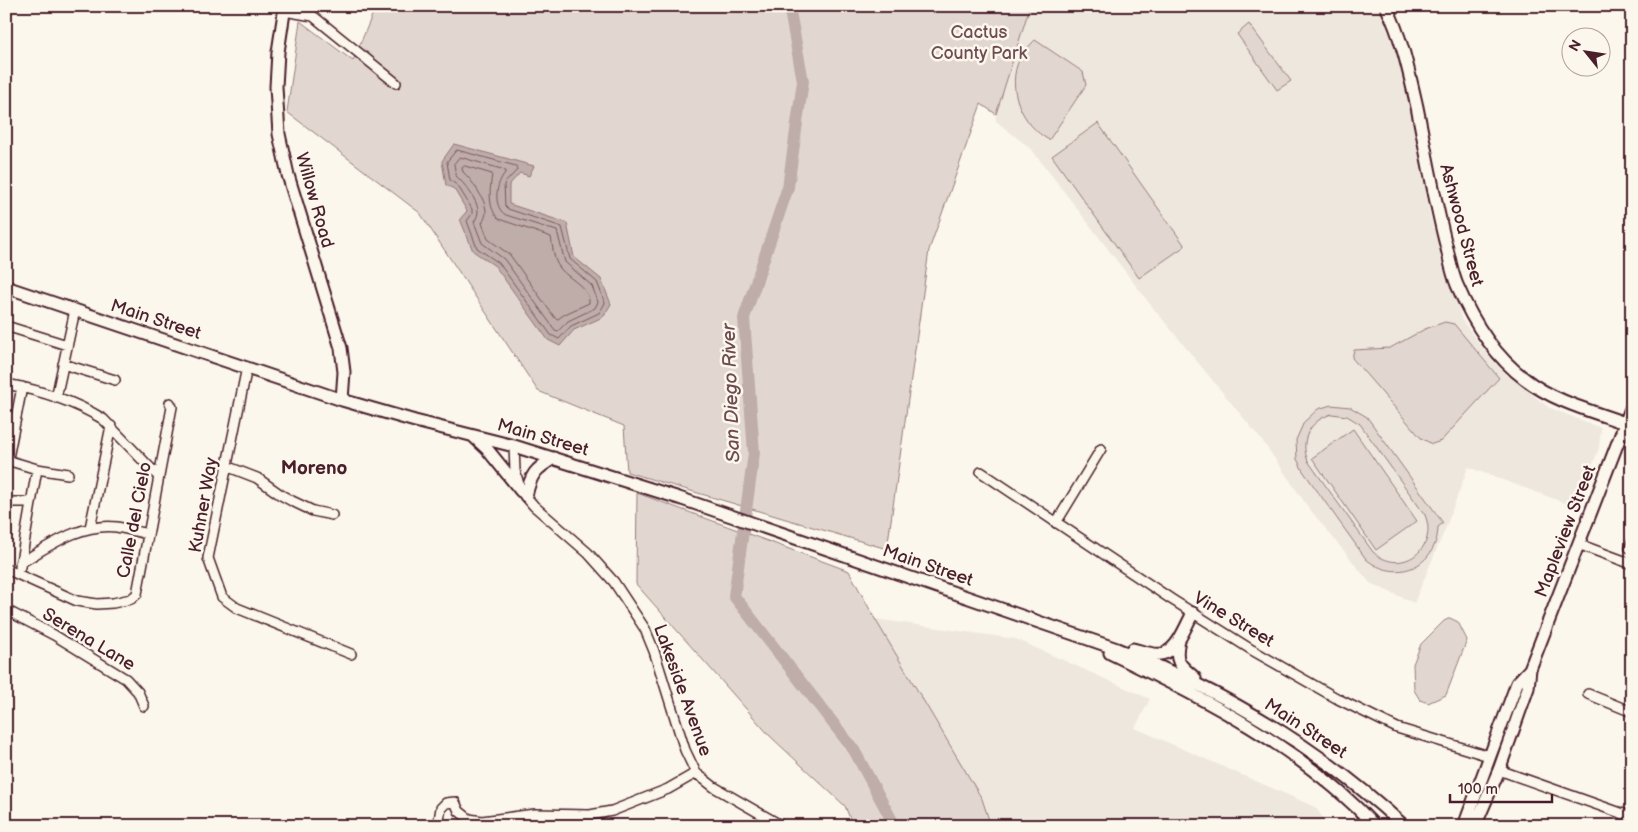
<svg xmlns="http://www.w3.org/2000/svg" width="1638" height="832" viewBox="0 0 1638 832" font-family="'Balsamiq Sans',sans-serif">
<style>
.built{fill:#eee7de}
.green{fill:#e2d7d0;stroke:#967b7e;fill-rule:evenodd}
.water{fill:#bfadaa;stroke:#907477}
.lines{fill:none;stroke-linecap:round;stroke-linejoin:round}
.shore{stroke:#79585e;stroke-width:1}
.river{stroke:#bfadaa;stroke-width:12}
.minor-casing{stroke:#4a1f2b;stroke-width:12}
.major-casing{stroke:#4a1f2b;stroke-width:15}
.minor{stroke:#fbf7ec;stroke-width:9}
.major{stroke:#fbf7ec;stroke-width:11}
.labels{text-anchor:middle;stroke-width:5;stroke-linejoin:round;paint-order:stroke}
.park-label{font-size:18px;fill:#704d54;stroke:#fbf7ec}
.street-label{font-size:18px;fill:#4a1f2b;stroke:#fbf7ec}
.water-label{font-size:19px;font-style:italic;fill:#6d4a51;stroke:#fbf7ec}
.neighbourhood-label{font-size:19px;font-weight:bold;fill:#4a1f2b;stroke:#fbf7ec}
</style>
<rect width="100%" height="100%" fill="#fbf7ec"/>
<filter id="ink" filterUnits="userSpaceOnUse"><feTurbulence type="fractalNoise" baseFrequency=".02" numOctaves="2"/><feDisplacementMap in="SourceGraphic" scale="10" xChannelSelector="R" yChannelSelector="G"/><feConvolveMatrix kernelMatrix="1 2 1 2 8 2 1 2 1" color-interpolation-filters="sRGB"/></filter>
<g filter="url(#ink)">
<path class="built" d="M1030 6H1378L1392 30 1405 78 1419 145 1430 216 1462 320 1484 350 1504 372 1548 407 1601 428 1599 448 1576 507 1468 467 1446 527 1414 603 1370 583 1308 507 1264 443 1150 304 1046 168 1031 149 996 121V114Z
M875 619 1016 639 1150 699 1135 728 1315 807 1329 826H991L982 799Z"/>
<path class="green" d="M376 6H1030L996 114 981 104 929 250 887 549 627 472 624 426 538 391 420 213 287 112 300 21 353 61Z
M1249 24 1291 81 1277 90 1237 34Z
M1035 40 1083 72 1086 85 1049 140C1022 125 1005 88 1020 58 1023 52 1030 45 1035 40Z
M1098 123 1185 246 1139 278 1052 156Z
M1445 322 1454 324 1499 378 1441 441 1432 444 1421 438 1352 358 1354 350 1390 348 1425 329Z
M1331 405 1350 407 1367 417 1443 523 1438 527C1437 567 1396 584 1366 559L1303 471 1297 459 1296 440 1304 422 1318 409ZM1332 414 1347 416 1360 424 1425 515C1439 549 1401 577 1373 552L1308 461C1299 440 1310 420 1332 414Z
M1353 429 1417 521 1376 550 1312 458Z
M637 493 849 571 875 619 982 799 991 826H853L845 806 770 736 636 584Z
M1450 618 1458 622 1467 640 1446 695 1428 703 1420 700 1414 690 1413 664 1421 644 1444 621Z"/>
<path class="water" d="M454 144 534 166 529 176 520 173 509 185V204L567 223 574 257 601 279 611 304 603 317 574 330 560 346 548 340 495 266 473 251 460 219 467 211 454 189 446 185 442 161Z"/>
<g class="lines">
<path class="shore" d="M457 150 516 166 517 170 504 184 505 206 508 209 562 227 570 259 597 282 605 303 599 313 571 326 559 339 551 335 499 263 477 248 467 221 472 214V209L458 186 450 180 447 162Z
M460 157 505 170V173C496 183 492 207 506 215L557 231 565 262 592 286 598 302 595 308 568 321 558 331 555 330 504 259 482 243 474 222C476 219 478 215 478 211 478 200 463 182 456 176L454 164Z
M465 166 492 174C490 189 487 208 499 219L551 237C553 247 553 260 560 268 568 279 590 287 589 303L565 314 558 319 555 318 510 255 488 239 482 223C484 220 486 216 486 211 486 200 471 179 463 172L462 168Z"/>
<path class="river" d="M789 6 803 81 788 187 744 318 754 453 734 596 854 750 895 826"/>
<g class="minor-casing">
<path id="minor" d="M284 11 313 16 396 83
M6 326 67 345
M63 364 115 380
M247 367 208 558 222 597 237 608 351 654
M6 384C39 390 75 402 103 419L159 477
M22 387 8 458 10 461 37 469 68 474
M56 398 75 310
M514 446 515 471 521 491 534 506 588 553 614 582 645 629 654 651 685 750 696 773 714 787 782 826
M226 466 257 478 281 495 292 501 313 511 332 515
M981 472 1171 599 1252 650 1338 699 1397 728 1489 756
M6 502H31
M1056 523 1101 449
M90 528 111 426
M1632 543 1630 548 1632 549
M1578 544 1632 564
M20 563C51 545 80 523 117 527 128 529 138 532 148 534
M20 567 37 469
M6 569 77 601 97 604 113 603 131 599 137 594 172 407 170 403
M6 610 54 635 126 679 138 692 144 706
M1588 694 1632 712
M1499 770 1632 817
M441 826 439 820 441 808 446 803 455 802 459 811 469 819 482 821 535 814 590 815 612 811 668 789 696 773"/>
</g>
<g class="major-casing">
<path id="major" d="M285 6 278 52 276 87 279 134 288 175 341 348 344 372 342 400
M1386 6C1402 38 1409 72 1417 107 1426 152 1434 197 1445 241 1449 255 1451 271 1457 285 1472 320 1494 356 1525 379 1553 401 1591 411 1625 423
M6 287 342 400 415 421 514 446 679 498 1117 649C1224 691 1320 748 1404 826
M473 436 487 449 521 491
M526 496C531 474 535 469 554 458
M1179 640C1174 661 1179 665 1195 678
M1133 649C1142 651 1156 657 1165 653 1179 647 1186 625 1193 613
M1110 653C1204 698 1302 748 1375 826
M1464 826 1517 683 1530 669
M1475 826 1499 770 1528 688 1530 669 1632 406"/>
</g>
<use href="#minor" class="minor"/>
<use href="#major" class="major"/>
</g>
</g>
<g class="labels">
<g class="park-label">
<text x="979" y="38">Cactus<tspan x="979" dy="21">County Park</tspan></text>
</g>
<g class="street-label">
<text transform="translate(315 200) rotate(74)" y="6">Willow Road</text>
<text transform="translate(1462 225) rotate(75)" y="6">Ashwood Street</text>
<text transform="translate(156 319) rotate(18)" y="6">Main Street</text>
<text transform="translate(543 437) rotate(16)" y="6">Main Street</text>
<text transform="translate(203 505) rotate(-80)" y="6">Kuhner Way</text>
<text transform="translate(134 520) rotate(-79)" y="6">Calle del Cielo</text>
<text transform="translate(1565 531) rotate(-69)" y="6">Mapleview Street</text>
<text transform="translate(928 565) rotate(19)" y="6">Main Street</text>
<text transform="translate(1234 619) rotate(31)" y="6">Vine Street</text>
<text transform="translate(89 639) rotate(31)" y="6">Serena Lane</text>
<text transform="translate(683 690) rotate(70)" y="6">Lakeside Avenue</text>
<text transform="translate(1306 728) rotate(33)" y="6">Main Street</text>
</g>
<g class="water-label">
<text transform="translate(730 393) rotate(-92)" y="7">San Diego River</text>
</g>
<g class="neighbourhood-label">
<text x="314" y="474">Moreno</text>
</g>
</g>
<rect width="1638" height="832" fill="none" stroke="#fbf7ec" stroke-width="25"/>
<rect x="12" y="12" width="1613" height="807" fill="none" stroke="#4a1f2b" stroke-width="2" filter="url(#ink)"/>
<g transform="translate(1586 52) rotate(300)"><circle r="24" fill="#fbf7ec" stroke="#b4a19f"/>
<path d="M0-4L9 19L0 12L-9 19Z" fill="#4a1f2b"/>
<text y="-8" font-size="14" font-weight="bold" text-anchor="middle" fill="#4a1f2b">N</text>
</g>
<path d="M1450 794v8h102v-8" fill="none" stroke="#4a1f2b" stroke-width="2.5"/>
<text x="1458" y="794" font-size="15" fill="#4a1f2b" stroke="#fbf7ec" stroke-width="4" paint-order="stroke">100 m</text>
</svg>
